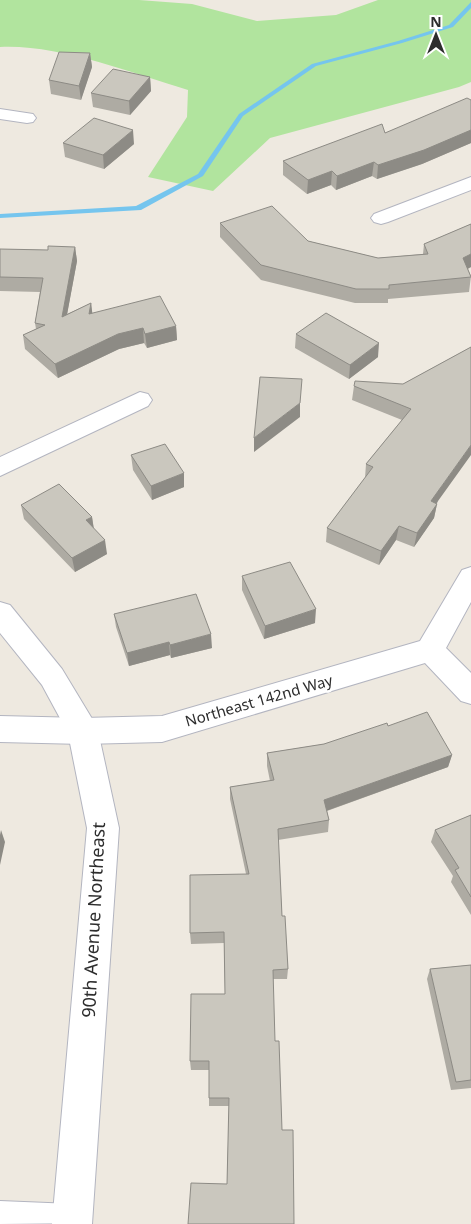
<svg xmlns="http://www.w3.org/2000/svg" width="471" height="1224" viewBox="0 0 471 1224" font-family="'Noto Sans',sans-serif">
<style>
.green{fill:#b1e49e}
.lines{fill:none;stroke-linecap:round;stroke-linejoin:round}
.stream{fill:#75c5ee;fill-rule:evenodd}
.street-casing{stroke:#b3b5c0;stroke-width:2}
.secondary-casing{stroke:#b3b5c0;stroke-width:2}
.street{fill:#fff;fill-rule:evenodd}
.secondary{fill:#fff;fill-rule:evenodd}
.wall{fill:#aeaba3}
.shaded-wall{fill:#8d8b85}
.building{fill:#cac7be;stroke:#8d8b85}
.labels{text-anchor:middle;stroke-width:5;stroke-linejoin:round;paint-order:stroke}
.street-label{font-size:15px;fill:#2d2d2d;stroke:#fff}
.near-street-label{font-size:18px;fill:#2d2d2d;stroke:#fff}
</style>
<rect width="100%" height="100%" fill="#eee9e0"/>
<path class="green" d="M0 0H139L192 4 257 21 336 15 378 0H471V82L459 87 270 138 213 191 148 177 187 117 188 90C132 73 58 44 0 47Z"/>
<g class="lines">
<path class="stream" d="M471 2V8L453 27 402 43 316 66 243 116 203 176 141 210 0 218V214L136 206 198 174 239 114 312 64 398 41 449 25Z"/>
<g class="street-casing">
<path id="street" d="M0 109 33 114 36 118 33 122 27 123 0 119Z
M471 177V190L388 222 381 224 374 222 371 218 374 214Z
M140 392 148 394 152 400 148 406 0 476V457Z
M471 567V602L446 648 471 673V704L461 701 425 663 162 742 83 744 0 742V716L83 718 162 716 420 641 462 570Z
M0 1201 72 1204 86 1209 91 1223 0 1224Z"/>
</g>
<g class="secondary-casing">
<path id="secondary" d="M0 602 10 605 62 669 94 722 98 731 119 828 92 1224H52L87 828 68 733 42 685 0 633Z"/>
</g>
<use href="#street" class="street"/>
<use href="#secondary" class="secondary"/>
</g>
<path class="wall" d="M90 53 92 67 81 100 51 94 49 80Z
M150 77 151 91 130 115 93 107 91 93Z
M471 100V143L422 164 377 179 372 176 336 190 331 185 307 194 283 175V161L385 133Z
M63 143 134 144 104 169 65 157Z
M220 223 308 241 378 258 423 254 424 244 471 224V267L468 269 471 276 469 292 388 299V303H355L261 280 220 237Z
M75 247 77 261 67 314 91 303 92 313 176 326 177 340 147 348 144 343 119 349 58 378 25 349 23 335 36 329 35 323 40 292 0 291V249L48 250Z
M296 334 378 357 349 379 295 348Z
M471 347 434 518 414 547 396 540 379 565 326 542 327 528 365 478 366 464 402 420 352 400 354 386 403 384Z
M131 455 184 487 152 500 133 470Z
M21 505 92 517 94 529 107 554 75 572 24 519Z
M242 576 315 623 264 639 242 590Z
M114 614 212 648 171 658 170 655 129 666 116 627Z
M388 726 452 755 448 767 327 811 329 820 328 832 278 840 282 916 288 969 287 979H273L227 1184 229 1106H209V1070H191L190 1061 225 994 224 943 191 944 190 933 246 874 230 799V787L270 781 267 766V753L324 744Z
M471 815V915L451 882 453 876 431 842 435 830Z
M471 965V1088L451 1090 427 979 430 969Z"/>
<path class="shaded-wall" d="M90 53 92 67 81 100 79 86Z
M150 77 151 91 130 115 129 101Z
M133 130 134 144 104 169 103 155Z
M471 130V143L422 164 377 179 378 165Z
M374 162 372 176 336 190 337 176Z
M332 171 331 185 307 194 308 180Z
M75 247 77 261 64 331 62 317Z
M471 254V267L460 272 463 258Z
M91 303 93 318 89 314Z
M176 326 177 340 147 348 145 334Z
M143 328 144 343 119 349 58 378 55 364 118 334Z
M379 343 378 357 349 379 350 365Z
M300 403V417L254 452V438Z
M471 445V455L428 515 431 501Z
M184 473V487L152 500 151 486Z
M437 504 434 518 414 547 417 533Z
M92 517 94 531 86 520Z
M399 526 396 540 379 565 381 551Z
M105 540 107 554 75 572 72 558Z
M316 609 315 623 264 639 265 626Z
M211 634 212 648 171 658 170 645Z
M169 642 170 655 129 666 127 653Z
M452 755 448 767 323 812 324 800Z
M1 830 5 842 0 865V835Z"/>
<path class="building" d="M59 52 90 53 79 86 49 80Z
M113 69 150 77 129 101 91 93Z
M467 98 471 100V130L424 150 378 165 374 162 337 176 332 171 308 180 283 161 382 124 385 133Z
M94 118 133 130 103 155 63 143Z
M272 206 308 241 378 258 428 254 424 244 471 224V254L463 258 471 277 389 285V289H356L261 265 220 223Z
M48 246 75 247 62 317 91 303 89 314 160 296 176 326 145 334 143 328 118 334 55 364 23 335 45 325 35 323 43 278 0 277V249L48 250Z
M326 313 379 343 350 365 296 334Z
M471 347V445L431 501 437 504 417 533 399 526 381 551 327 528 373 467 366 464 411 409 354 386 355 381 403 384Z
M260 377 302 379 300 403 254 438Z
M165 444 184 473 151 486 131 455Z
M59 484 92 517 86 520 105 540 72 558 21 505Z
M290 562 316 609 265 626 242 576Z
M196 594 211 634 170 645 169 642 127 653 114 614Z
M427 712 452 755 324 800 329 820 278 829 282 916H285L288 969 273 970 275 1041H279L282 1130H293L294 1224H188L191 1183 227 1184 229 1098H209V1061H190L191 994H225L224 932 190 933V875L249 874 230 787 274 780 267 753 324 744 387 723 388 726Z
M471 815V897L455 870 459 868 435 830Z
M471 965V1080L456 1082 430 969Z"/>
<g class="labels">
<g class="street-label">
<text transform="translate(259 701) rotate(-16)" y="5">Northeast 142nd Way</text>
</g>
<g class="near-street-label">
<text transform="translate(94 920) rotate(-87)" y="6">90th Avenue Northeast</text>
</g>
</g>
<g transform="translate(436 35)" stroke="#ffffff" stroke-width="4" paint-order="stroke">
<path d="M0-4L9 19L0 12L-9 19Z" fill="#2d2d2d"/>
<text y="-8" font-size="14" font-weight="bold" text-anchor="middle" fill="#2d2d2d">N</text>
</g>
</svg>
